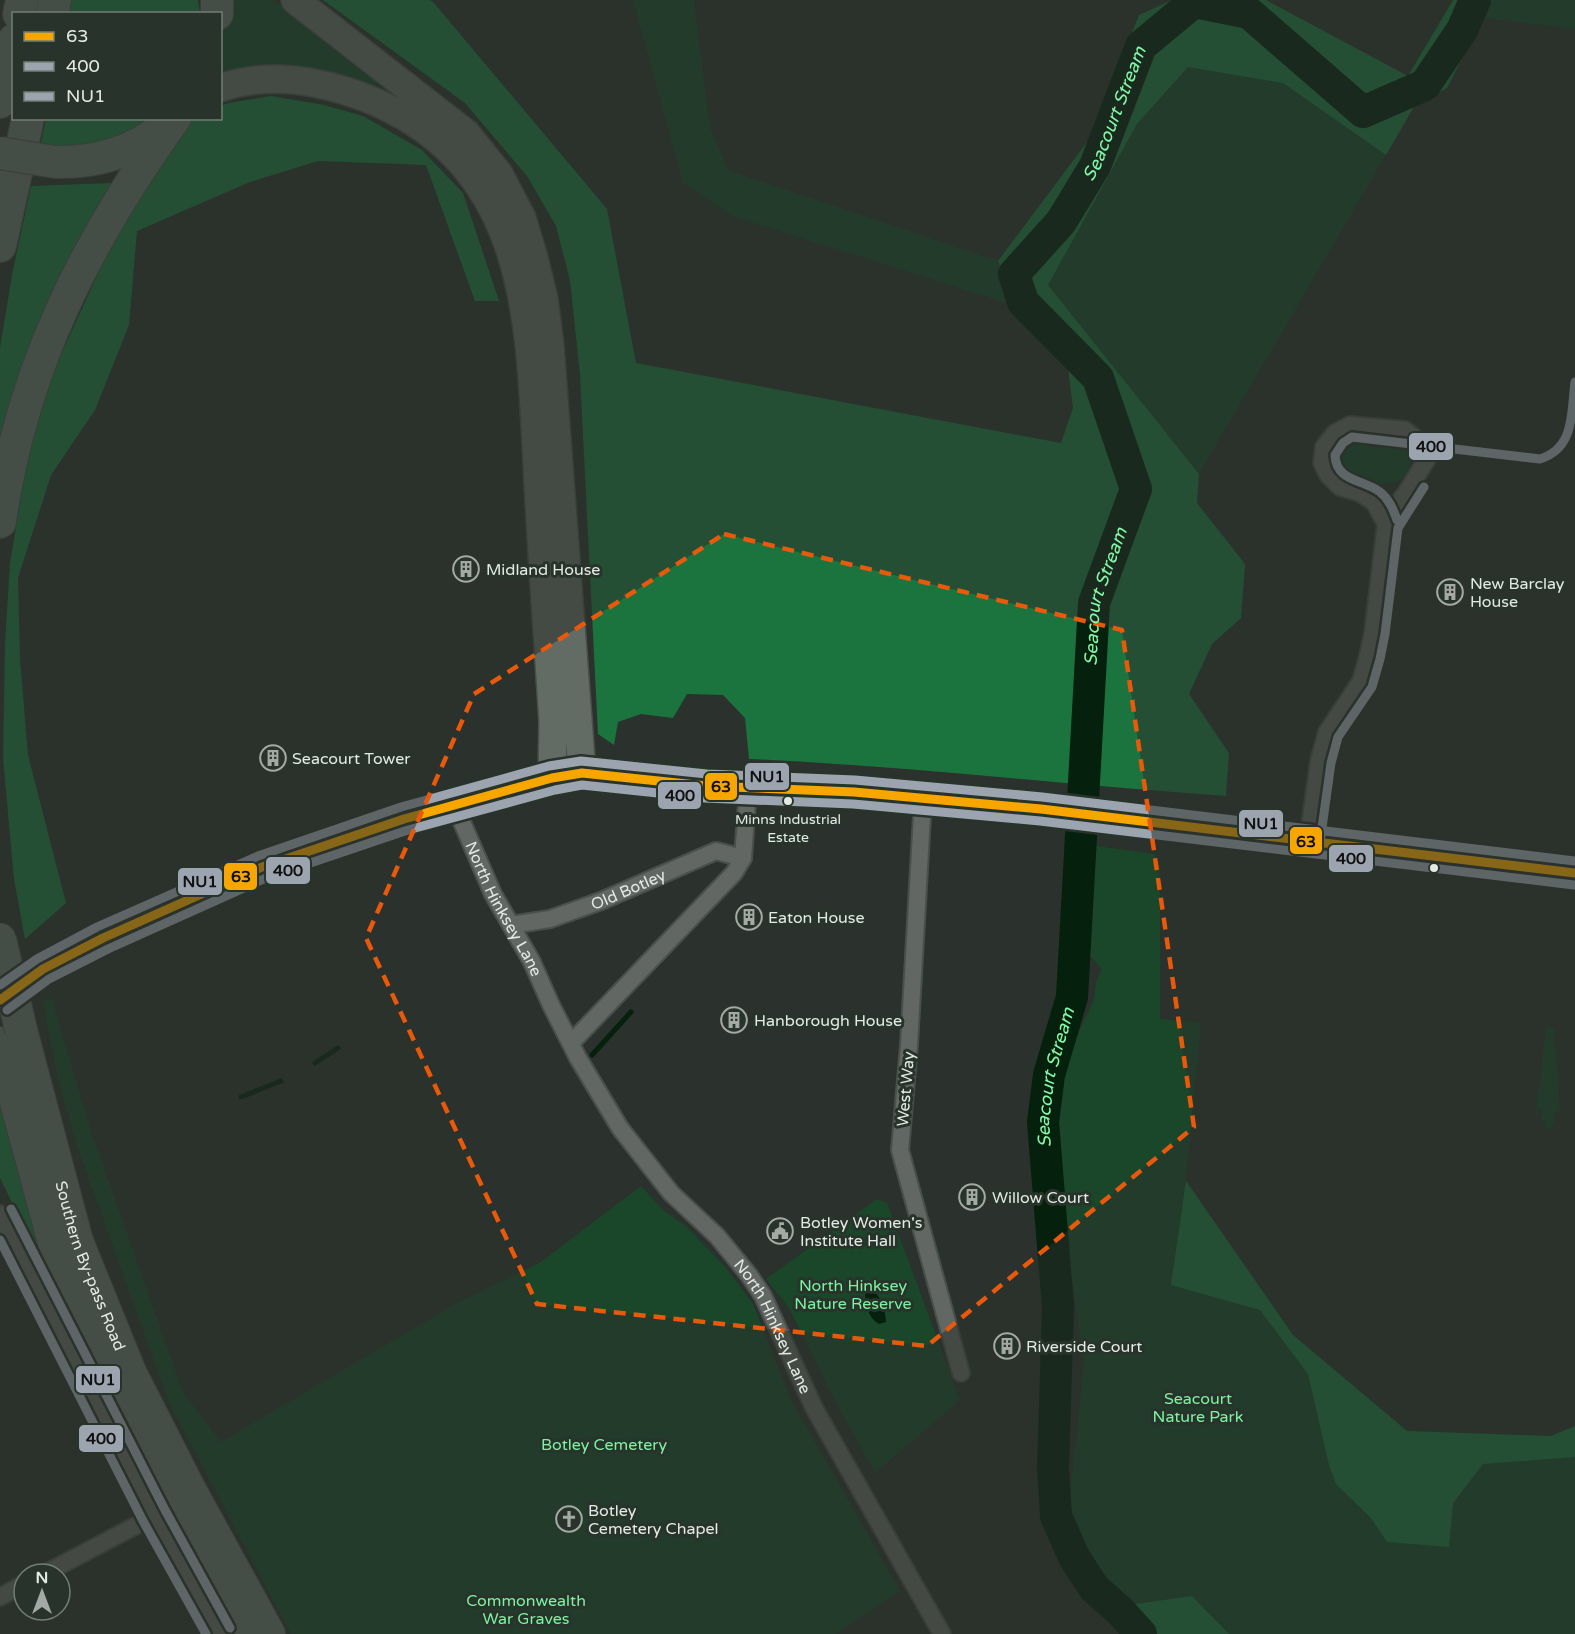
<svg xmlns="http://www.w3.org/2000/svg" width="1575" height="1634" viewBox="0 0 1575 1634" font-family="'Varela Round',sans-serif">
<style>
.green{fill:#1a4729}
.forest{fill:#1b743e}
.water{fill:#05200d}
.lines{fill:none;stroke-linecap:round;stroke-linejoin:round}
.stream{stroke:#05200d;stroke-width:5}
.river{stroke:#05200d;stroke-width:32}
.street-casing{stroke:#494f4a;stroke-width:20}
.secondary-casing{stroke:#494f4a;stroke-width:27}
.primary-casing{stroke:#494f4a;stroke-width:30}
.highway-casing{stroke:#494f4a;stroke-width:34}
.street{stroke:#626763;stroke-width:16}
.secondary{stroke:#626a64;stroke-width:24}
.primary{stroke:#626c65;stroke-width:27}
.highway{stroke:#626f66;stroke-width:32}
.highway-bridge-casing{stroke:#494f4a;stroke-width:34;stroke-linecap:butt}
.highway-bridge{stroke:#626f66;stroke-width:32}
.bus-1-casing{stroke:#28342b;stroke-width:14}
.bus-2-casing{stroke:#28342b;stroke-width:14}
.bus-3-casing{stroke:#28342b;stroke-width:14}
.bus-1{stroke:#f7a600;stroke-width:9}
.bus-2{stroke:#9ca4af;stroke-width:9}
.bus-3{stroke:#9ca4af;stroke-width:9}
.marked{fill:none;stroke:#e8590c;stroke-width:4.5;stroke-dasharray:12 8;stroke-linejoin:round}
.bus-dot{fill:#e3eae4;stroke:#28342b;stroke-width:2}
.labels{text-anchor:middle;stroke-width:6;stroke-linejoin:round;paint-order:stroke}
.bus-label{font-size:14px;fill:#e3eae4;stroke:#28342b}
.poi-label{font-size:16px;fill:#e3eae4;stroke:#28342b;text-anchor:start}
.street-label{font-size:16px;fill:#e3eae4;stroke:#28342b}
.park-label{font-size:16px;fill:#7cf3a0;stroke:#28342b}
.water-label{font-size:18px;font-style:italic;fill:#83f9a6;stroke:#28342b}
.line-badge{stroke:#28342b;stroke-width:2}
.pale-badge-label{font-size:16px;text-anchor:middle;font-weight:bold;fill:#111}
</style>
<rect width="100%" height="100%" fill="#2b312c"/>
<path class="green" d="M224 0H273L378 81 375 89C321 73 277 55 221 73V40L225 16Z
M633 0H694L710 127 728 170 998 261 1016 306 732 216 683 183Z
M1492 0H1575V29L1484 18Z
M1188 67 1283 83 1386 155 1199 474 1048 285 1137 124Z
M1348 435 1390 439 1398 441 1409 452C1417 485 1391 485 1367 483 1360 482 1351 482 1344 479 1323 469 1329 443 1348 435Z
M1096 846 1155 854 1160 864V1019L1201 1023 1186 1181 1293 1335 1407 1431 1551 1436 1575 1426V1634H1229L1192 1596 1128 1605 1103 1586 1084 1556 1068 1513 1084 1364 1054 1152V1092L1063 1074 1077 1036 1094 1000 1096 982 1102 969 1089 955Z
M52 999 90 1128 183 1392 221 1442 450 1307 541 1262 641 1186 663 1210 687 1227 726 1268 753 1304 790 1398 900 1591 835 1634H291L169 1403 77 1146 58 1080 43 1001Z
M1546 1027H1554L1560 1112H1554V1126H1551L1553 1130 1545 1128V1121H1541L1542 1110 1538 1109 1539 1115H1536Z
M877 1199 887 1203 960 1400 875 1473 832 1395 789 1308 766 1279Z"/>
<path class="forest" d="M70 0H198L200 13 67 14Z
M323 0H430L434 3 607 209 636 363 1061 443 1073 408 1067 360 1016 306 998 261 1090 138 1139 15 1172 0H1266L1408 76 1453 0H1492L1447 88 1415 105 1386 155 1283 83 1188 67 1137 124 1048 285 1199 474 1197 503 1245 564 1241 618 1212 644 1189 694 1229 753 1226 796C1066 785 908 766 749 759L745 718 723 695 687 694 673 718 641 714 618 722 614 745 598 734 580 375 570 280 556 226 527 176 465 103Z
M271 96 324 105 363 116 422 150 463 193 499 301H475L426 165 318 161 250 182 137 231 129 325 95 410 51 475 18 578 20 659 28 755 66 903 25 939 14 879 3 758 5 644 10 563 26 468 36 418 57 363 113 241 192 120 196 119 220 118 221 106 228 103Z
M46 119H147L131 132 87 147H40Z
M112 183 58 284 26 354 0 452V348L12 275 31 186Z
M0 1097 93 1371 14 1219 18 1215 0 1178Z
M1186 1181 1293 1335 1407 1431 1551 1436 1575 1426V1457L1483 1464 1453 1503 1449 1547 1387 1542 1371 1518 1336 1484 1329 1465 1308 1374 1260 1310 1171 1285Z
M1192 1596 1229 1634H1141L1120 1611 1128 1605Z"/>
<path class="water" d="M873 1290C882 1299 885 1309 886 1322L879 1324C868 1318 865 1304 865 1293Z"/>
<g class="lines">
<path class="stream" d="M592 1055 631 1012
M315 1063 338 1048
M241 1097 281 1081"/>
<path class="river" id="s1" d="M1141 1634 1120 1611 1094 1588 1074 1557 1056 1516 1053 1468 1058 1307 1043 1122 1049 1075 1072 997 1094 603 1136 489 1098 378 1023 302 1014 274 1061 222 1095 166 1141 46 1194 2 1249 13 1363 112 1425 85 1462 30 1475 0"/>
<g class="street-casing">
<g id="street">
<path d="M923 798 909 1045 900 1150 961 1373"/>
<path id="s2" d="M455 806 493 894 532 962 551 1005 578 1058 620 1128 671 1193 717 1236 749 1275 763 1296 814 1408 942 1634"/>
<path d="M1308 840 1319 761 1327 732 1361 681 1368 656 1373 633 1386 524 1396 506 1406 493 1427 459 1421 443 1405 430 1350 425 1335 433 1324 447 1322 463 1328 475 1340 487 1360 493 1374 502 1386 524"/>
<path id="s3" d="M511 925 550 919 601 901 716 851 743 858"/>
<path d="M571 1043 734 873 743 858 748 789"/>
<path d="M0 1214 154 1516 220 1634"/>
<path d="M44 1574 154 1516"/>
<path d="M0 1597 24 1584"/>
</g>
</g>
<g class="secondary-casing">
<path id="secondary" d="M0 989 103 938 262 867 404 819 552 778"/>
</g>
<g class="primary-casing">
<path id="primary" d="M295 0 466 133 499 174 522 218 534 258 544 299 550 345 582 773
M220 88C269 71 319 80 366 98 536 166 529 329 538 483 542 563 548 643 553 722L552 778 582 773 706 786 854 792 923 798 1308 840 1575 873"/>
</g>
<g class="highway-casing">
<g id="highway">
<path d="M217 0V14"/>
<path d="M19 14 22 0"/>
<path d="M52 14 55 0"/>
<path d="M0 102 14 40"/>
<path d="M55 162C93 163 133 153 163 127"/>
<path d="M0 246 28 118"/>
<path d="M0 522C22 367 85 244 175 118"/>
<path id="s4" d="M21 1030 77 1241 130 1372 189 1488 269 1634"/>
<path d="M0 1043 56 1250 111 1384 131 1427 243 1634"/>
</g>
</g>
<use href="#street" class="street"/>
<use href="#secondary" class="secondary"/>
<use href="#primary" class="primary"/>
<use href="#highway" class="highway"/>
<g class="highway-bridge-casing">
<path id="highway-bridge" d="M0 153 55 162
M0 939 21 1030"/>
</g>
<use href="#highway-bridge" class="highway-bridge"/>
<g class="bus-1-casing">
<path id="bus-1" d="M0 1000 43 969 103 938 262 867 404 819 552 778 582 773 706 786 854 792 1041 809 1575 873"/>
</g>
<g class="bus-2-casing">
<path id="bus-2" d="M1397 520C1393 509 1389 499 1380 492 1363 479 1336 482 1335 455L1343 443 1352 437 1540 459C1575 448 1571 413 1575 382
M1320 842 1331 763 1338 737 1372 687 1380 659 1385 634 1398 528 1424 487
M7 1010 49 979 108 949 266 878 408 830 555 790 582 785 705 798 853 804 1040 821 1574 885
M0 1240 143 1521 206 1634"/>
</g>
<g class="bus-3-casing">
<path id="bus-3" d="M0 985 37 959 97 927 258 856 401 807 549 766 581 761 707 774 855 780 1042 797 1575 861
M11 1209 165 1510 230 1628"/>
</g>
<use href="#bus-1" class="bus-1"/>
<use href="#bus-2" class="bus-2"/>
<use href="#bus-3" class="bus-3"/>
</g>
<path d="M0 0H1575V1634H0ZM724 534 1122 630 1194 1127 927 1346 537 1304 366 938 474 694Z" fill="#2b312c" fill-opacity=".55" fill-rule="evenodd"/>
<path class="marked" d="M724 534 1122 630 1194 1127 927 1346 537 1304 366 938 474 694Z"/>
<defs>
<g id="building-ring" transform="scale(1.35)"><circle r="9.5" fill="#28342b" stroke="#a3a9a4" stroke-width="1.5"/><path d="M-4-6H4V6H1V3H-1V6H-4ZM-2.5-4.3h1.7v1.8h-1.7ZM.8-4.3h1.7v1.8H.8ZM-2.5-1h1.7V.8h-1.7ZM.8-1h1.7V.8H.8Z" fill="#a3a9a4"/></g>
<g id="civic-ring" transform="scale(1.35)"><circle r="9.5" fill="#28342b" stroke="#a3a9a4" stroke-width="1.5"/><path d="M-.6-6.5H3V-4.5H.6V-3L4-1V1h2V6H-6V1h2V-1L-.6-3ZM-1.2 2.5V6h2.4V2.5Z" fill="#a3a9a4"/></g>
<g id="church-ring" transform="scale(1.35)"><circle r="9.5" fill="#28342b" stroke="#a3a9a4" stroke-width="1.5"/><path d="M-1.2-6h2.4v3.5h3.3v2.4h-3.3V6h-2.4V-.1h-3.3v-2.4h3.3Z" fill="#a3a9a4"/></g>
</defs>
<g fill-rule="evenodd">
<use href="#building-ring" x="466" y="569"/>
<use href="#building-ring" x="1450" y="592"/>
<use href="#building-ring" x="273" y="758"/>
<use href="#building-ring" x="749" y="917"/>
<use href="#building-ring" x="734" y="1020"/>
<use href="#building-ring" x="972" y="1197"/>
<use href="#civic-ring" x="780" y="1231"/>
<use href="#building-ring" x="1007" y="1346"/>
<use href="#church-ring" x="569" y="1519"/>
</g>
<g class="bus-dot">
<circle cx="788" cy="801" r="5"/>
<circle cx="1434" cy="868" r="5"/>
</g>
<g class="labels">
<g class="bus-label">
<text x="788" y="824">Minns Industrial<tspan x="788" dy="18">Estate</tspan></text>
</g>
<g class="poi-label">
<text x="486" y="575">Midland House</text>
<text x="1470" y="589">New Barclay<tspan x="1470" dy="18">House</tspan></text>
<text x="292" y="764">Seacourt Tower</text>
<text x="768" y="923">Eaton House</text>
<text x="754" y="1026">Hanborough House</text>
<text x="992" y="1203">Willow Court</text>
<text x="800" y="1228">Botley Women's<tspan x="800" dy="18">Institute Hall</tspan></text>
<text x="1026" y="1352">Riverside Court</text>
<text x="588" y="1516">Botley<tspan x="588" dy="18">Cemetery Chapel</tspan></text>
</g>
<g class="street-label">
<text dy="6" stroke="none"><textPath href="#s3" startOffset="123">Old Botley</textPath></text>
<text dy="6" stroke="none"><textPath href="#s2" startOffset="114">North Hinksey Lane</textPath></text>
<text transform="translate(905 1089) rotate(-85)" y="6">West Way</text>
<text dy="6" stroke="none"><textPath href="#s4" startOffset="246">Southern By-pass Road</textPath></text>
<text dy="6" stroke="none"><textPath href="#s2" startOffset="615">North Hinksey Lane</textPath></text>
</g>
<g class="park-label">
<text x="853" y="1291">North Hinksey<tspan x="853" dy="18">Nature Reserve</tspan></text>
<text x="1198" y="1404">Seacourt<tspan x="1198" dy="18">Nature Park</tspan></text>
<text x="604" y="1450">Botley Cemetery</text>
<text x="526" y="1606">Commonwealth<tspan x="526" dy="18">War Graves</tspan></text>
</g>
<g class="water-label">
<text dy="6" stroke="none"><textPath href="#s1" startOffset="1632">Seacourt Stream</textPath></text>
<text dy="6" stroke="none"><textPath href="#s1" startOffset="1074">Seacourt Stream</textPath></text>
<text dy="6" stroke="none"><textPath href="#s1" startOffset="588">Seacourt Stream</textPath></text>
</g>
</g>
<g class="line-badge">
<rect x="1408" y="432" width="46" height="29" rx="6" fill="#9ca4af"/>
<rect x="744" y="762" width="46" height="29" rx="6" fill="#9ca4af"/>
<rect x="704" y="772" width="34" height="29" rx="6" fill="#f7a600"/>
<rect x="657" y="781" width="45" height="29" rx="6" fill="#9ca4af"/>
<rect x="1238" y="809" width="46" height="29" rx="6" fill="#9ca4af"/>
<rect x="1289" y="826" width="34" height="29" rx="6" fill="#f7a600"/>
<rect x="1328" y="844" width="46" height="29" rx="6" fill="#9ca4af"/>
<rect x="265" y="856" width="46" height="29" rx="6" fill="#9ca4af"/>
<rect x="223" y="862" width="35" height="29" rx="6" fill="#f7a600"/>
<rect x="177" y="867" width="46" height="29" rx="6" fill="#9ca4af"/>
<rect x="75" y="1365" width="46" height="29" rx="6" fill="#9ca4af"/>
<rect x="78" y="1424" width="46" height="29" rx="6" fill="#9ca4af"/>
</g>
<g class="pale-badge-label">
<text x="1431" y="452">400</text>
<text x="767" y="782">NU1</text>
<text x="721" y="792">63</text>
<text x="680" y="801">400</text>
<text x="1261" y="829">NU1</text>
<text x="1306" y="847">63</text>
<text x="1351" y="864">400</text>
<text x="288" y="876">400</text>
<text x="241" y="882">63</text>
<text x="200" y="887">NU1</text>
<text x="98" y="1385">NU1</text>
<text x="101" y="1444">400</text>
</g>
<rect x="12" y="12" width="210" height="108" fill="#28342b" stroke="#737d75" stroke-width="1.5"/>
<rect x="24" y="32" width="30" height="9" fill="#f7a600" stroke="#737d75" stroke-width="1.5"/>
<text x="66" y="42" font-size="18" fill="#e3eae4">63</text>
<rect x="24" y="62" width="30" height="9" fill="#9ca4af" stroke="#737d75" stroke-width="1.5"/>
<text x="66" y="72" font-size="18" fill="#e3eae4">400</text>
<rect x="24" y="92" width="30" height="9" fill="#9ca4af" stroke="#737d75" stroke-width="1.5"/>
<text x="66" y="102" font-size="18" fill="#e3eae4">NU1</text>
<g transform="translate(42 1592)"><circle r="28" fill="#28342b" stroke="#737d75" stroke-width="1.5"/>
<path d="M0-4.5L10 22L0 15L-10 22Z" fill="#a3a9a4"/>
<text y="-9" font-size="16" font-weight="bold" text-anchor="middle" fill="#e3eae4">N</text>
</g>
</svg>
